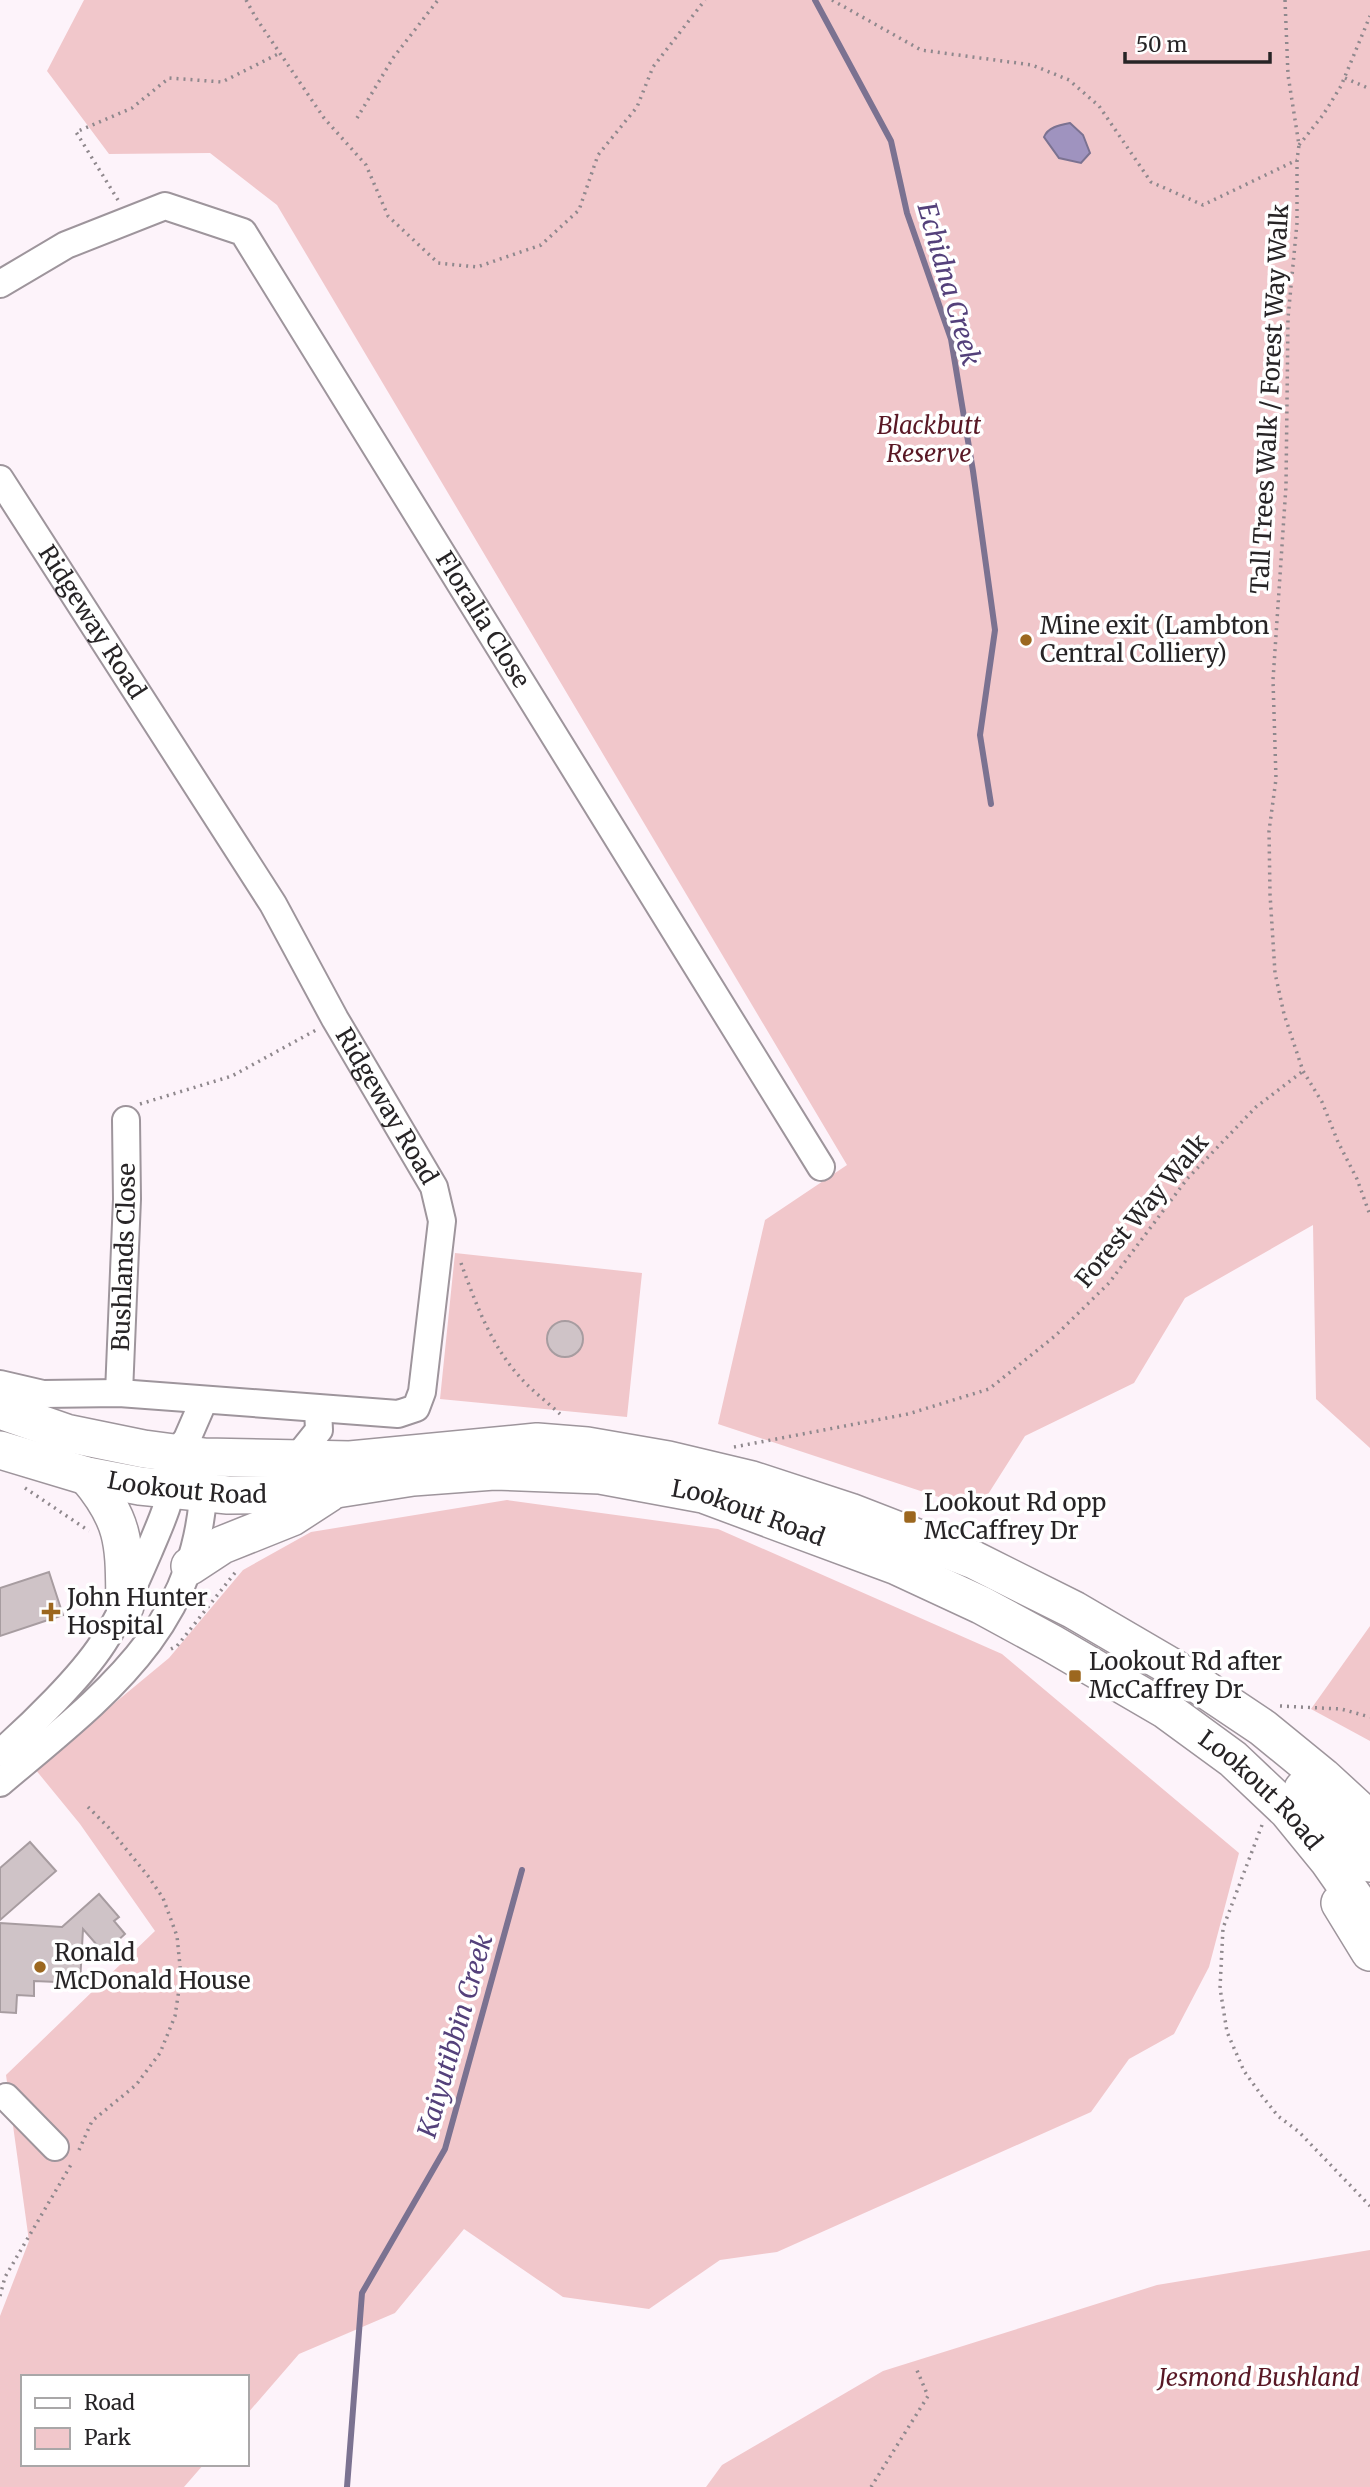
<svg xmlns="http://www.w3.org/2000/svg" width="1370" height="2487" viewBox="0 0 1370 2487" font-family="Merriweather,serif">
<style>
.green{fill:#f1c7cb}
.water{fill:#9f93bf;stroke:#7b7291;stroke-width:2}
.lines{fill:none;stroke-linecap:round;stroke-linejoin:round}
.stream{stroke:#7b7291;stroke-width:6}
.building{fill:#cfc3c7;stroke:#a79ca0;stroke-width:2}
.minor-casing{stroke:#9e959c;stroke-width:30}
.highway-casing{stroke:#9e959c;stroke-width:40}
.path{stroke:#8f888d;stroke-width:3.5;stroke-dasharray:2 5;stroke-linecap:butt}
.minor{stroke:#fff;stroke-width:26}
.highway{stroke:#fff;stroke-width:37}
.poi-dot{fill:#9c671f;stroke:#fff;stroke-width:2.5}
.labels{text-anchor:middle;stroke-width:7;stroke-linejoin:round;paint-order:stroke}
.street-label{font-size:24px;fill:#272426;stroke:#fff}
.park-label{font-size:24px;font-style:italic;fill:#591825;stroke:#fff}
.poi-label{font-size:24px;fill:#272426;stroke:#fff;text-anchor:start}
.water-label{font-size:26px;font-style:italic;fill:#54417b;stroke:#fff}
</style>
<rect width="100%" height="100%" fill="#fdf3fa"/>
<path class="green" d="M84 0H1370V1448L1316 1399 1313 1225 1185 1298 1134 1383 1025 1436 978 1510 718 1424 765 1220 847 1165 277 205 210 153 109 154 47 71Z
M455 1253 642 1273 627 1417 440 1399Z
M507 1500 718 1529 1002 1654 1239 1853 1209 1967 1174 2034 1129 2059 1091 2112 777 2252 720 2260 649 2309 563 2297 464 2229 395 2313 299 2354 247 2414V2377H23V2464H204L184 2487H0V2316L29 2241 6 2075 155 1931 80 1824 35 1769 169 1658 243 1570 311 1532Z
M1370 1626V1741L1311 1709Z
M1370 2250V2487H706L722 2465 883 2371 1157 2285Z"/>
<path class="water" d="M1070 123 1083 135 1090 153 1081 163 1059 158 1044 137C1048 127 1060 125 1070 123Z"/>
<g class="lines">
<path class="stream" d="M815 0 891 141 907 213 951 339 973 471 995 630 980 735 991 804
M347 2487 362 2293 445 2149 522 1870"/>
</g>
<path class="building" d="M547 1339a18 18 0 1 1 36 0a18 18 0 1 1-36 0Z
M49 1572 63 1615 0 1636V1588Z
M30 1842 56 1871 0 1920V1868Z
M99 1894 119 1917 114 1921 125 1934 104 1953 83 1929 80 1983 34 1981V1996L17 1995 16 2013 0 2012V1923L62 1927Z"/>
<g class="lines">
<g class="minor-casing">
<g id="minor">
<path id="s1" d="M0 284 66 245 165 206 243 232 821 1167"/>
<path id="s2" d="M0 479 273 904 335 1019 434 1187 442 1221 422 1392 416 1408 398 1414 119 1393 43 1394 0 1384"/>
<path id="s3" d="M119 1393 127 1199 126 1120"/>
<path d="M295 1460 319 1430 318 1409"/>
<path d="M168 1463 187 1439 204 1400"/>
<path d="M0 1753C32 1725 81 1677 103 1643 122 1614 135 1583 149 1551 159 1527 171 1502 174 1475"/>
<path d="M0 1783C104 1695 201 1627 204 1477"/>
<path d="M6 2097 55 2147"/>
</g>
</g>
<g class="highway-casing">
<g id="highway">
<path d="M0 1410 66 1433 144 1449 204 1457 350 1460 537 1442 587 1446 668 1460 752 1480 850 1512 974 1560 1074 1610 1175 1669 1263 1728 1323 1777 1370 1820"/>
<path id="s4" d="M0 1450 87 1476 140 1486 228 1495 304 1494 413 1477 494 1471 600 1475 703 1494 897 1566 981 1605 1051 1643 1166 1710 1233 1759 1288 1811 1328 1860 1370 1920"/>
<path d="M87 1476C127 1523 124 1547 125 1606"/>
<path d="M190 1566 222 1545 292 1517 329 1493"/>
<path d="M1303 1789 1370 1863"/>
<path d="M1340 1903 1370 1952"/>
</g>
</g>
<path class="path" d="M246 0 256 18 324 118 366 165 388 216 438 263 477 267 541 245 579 210 598 155 637 107 653 67 705 0
M832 0 921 50 1032 65 1069 80 1099 106 1151 182 1203 205 1297 160
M1285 0 1288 75 1299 145 1297 160V223L1288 318 1286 486 1273 680 1276 779 1269 831 1270 894 1275 973 1284 1014 1303 1071 1322 1102 1338 1142 1357 1179 1370 1215
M1345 78 1370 89
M357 118 393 58 438 0
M1299 145 1323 115 1341 86 1370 16
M118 200 76 132 132 108 169 78 222 82 280 53
M140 1104 232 1076 316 1030
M461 1263C475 1302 491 1345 519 1376 531 1390 546 1401 560 1414
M734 1447 908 1414 989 1389 1055 1336 1109 1283 1187 1179 1256 1107 1303 1071
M25 1488 89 1531
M171 1649 177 1646 238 1569
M1280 1706 1341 1709 1370 1717
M1262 1825 1223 1928 1220 1988 1227 2032 1244 2071 1262 2096 1278 2116 1299 2132 1370 2206
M79 2150 92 2121 136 2085 160 2053 175 2016 181 1976 177 1936 163 1898 148 1876 109 1828 88 1807
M0 2296 5 2277 72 2163
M871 2487 928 2396 916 2368"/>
<use href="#minor" class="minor"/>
<use href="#highway" class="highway"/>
</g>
<g class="poi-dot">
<circle cx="1026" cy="640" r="7"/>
<rect x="903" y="1510" width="14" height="14" rx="3.5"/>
<path d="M47.5 1601.5h7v7h7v7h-7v7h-7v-7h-7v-7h7z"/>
<rect x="1068" y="1669" width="14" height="14" rx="3.5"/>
<circle cx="40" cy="1967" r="7"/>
</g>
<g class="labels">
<g class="street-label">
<text transform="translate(1270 399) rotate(-87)" y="8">Tall Trees Walk / Forest Way Walk</text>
<text dy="8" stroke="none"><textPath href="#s1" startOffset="721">Floralia Close</textPath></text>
<text dy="8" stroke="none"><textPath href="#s2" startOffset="170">Ridgeway Road</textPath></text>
<text dy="8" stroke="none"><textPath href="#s2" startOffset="737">Ridgeway Road</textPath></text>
<text transform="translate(1142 1211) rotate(-50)" y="8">Forest Way Walk</text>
<text dy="8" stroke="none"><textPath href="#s3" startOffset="136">Bushlands Close</textPath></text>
<text dy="8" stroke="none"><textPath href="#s4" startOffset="192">Lookout Road</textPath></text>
<text dy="8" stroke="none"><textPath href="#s4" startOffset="760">Lookout Road</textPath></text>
<text dy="8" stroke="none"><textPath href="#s4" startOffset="1348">Lookout Road</textPath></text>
</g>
<g class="park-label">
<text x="929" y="434">Blackbutt<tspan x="929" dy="28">Reserve</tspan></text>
<text x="1259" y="2386">Jesmond Bushland</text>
</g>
<g class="poi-label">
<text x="1040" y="634">Mine exit (Lambton<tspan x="1040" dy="28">Central Colliery)</tspan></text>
<text x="924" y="1511">Lookout Rd opp<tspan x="924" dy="28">McCaffrey Dr</tspan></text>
<text x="67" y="1606">John Hunter<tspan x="67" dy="28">Hospital</tspan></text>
<text x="1089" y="1670">Lookout Rd after<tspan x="1089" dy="28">McCaffrey Dr</tspan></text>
<text x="54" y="1961">Ronald<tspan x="54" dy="28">McDonald House</tspan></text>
</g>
<g class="water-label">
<text transform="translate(949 284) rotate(74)" y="9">Echidna Creek</text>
<text transform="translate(455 2036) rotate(-74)" y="9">Kaiyutibbin Creek</text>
</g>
</g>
<rect x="21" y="2375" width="228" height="91" fill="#ffffff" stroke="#a9a7a8" stroke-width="2"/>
<rect x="35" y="2398" width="35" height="10" fill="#ffffff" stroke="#a9a7a8" stroke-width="2"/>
<text x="84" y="2410" font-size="21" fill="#272426">Road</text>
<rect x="35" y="2428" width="35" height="21" fill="#f1c7cb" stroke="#a9a7a8" stroke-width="2"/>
<text x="84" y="2445" font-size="21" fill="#272426">Park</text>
<path d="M1125 52v10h145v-10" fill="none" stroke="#272426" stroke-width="3.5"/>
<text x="1136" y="52" font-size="21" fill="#272426" stroke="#ffffff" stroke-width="5" paint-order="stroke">50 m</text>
</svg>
